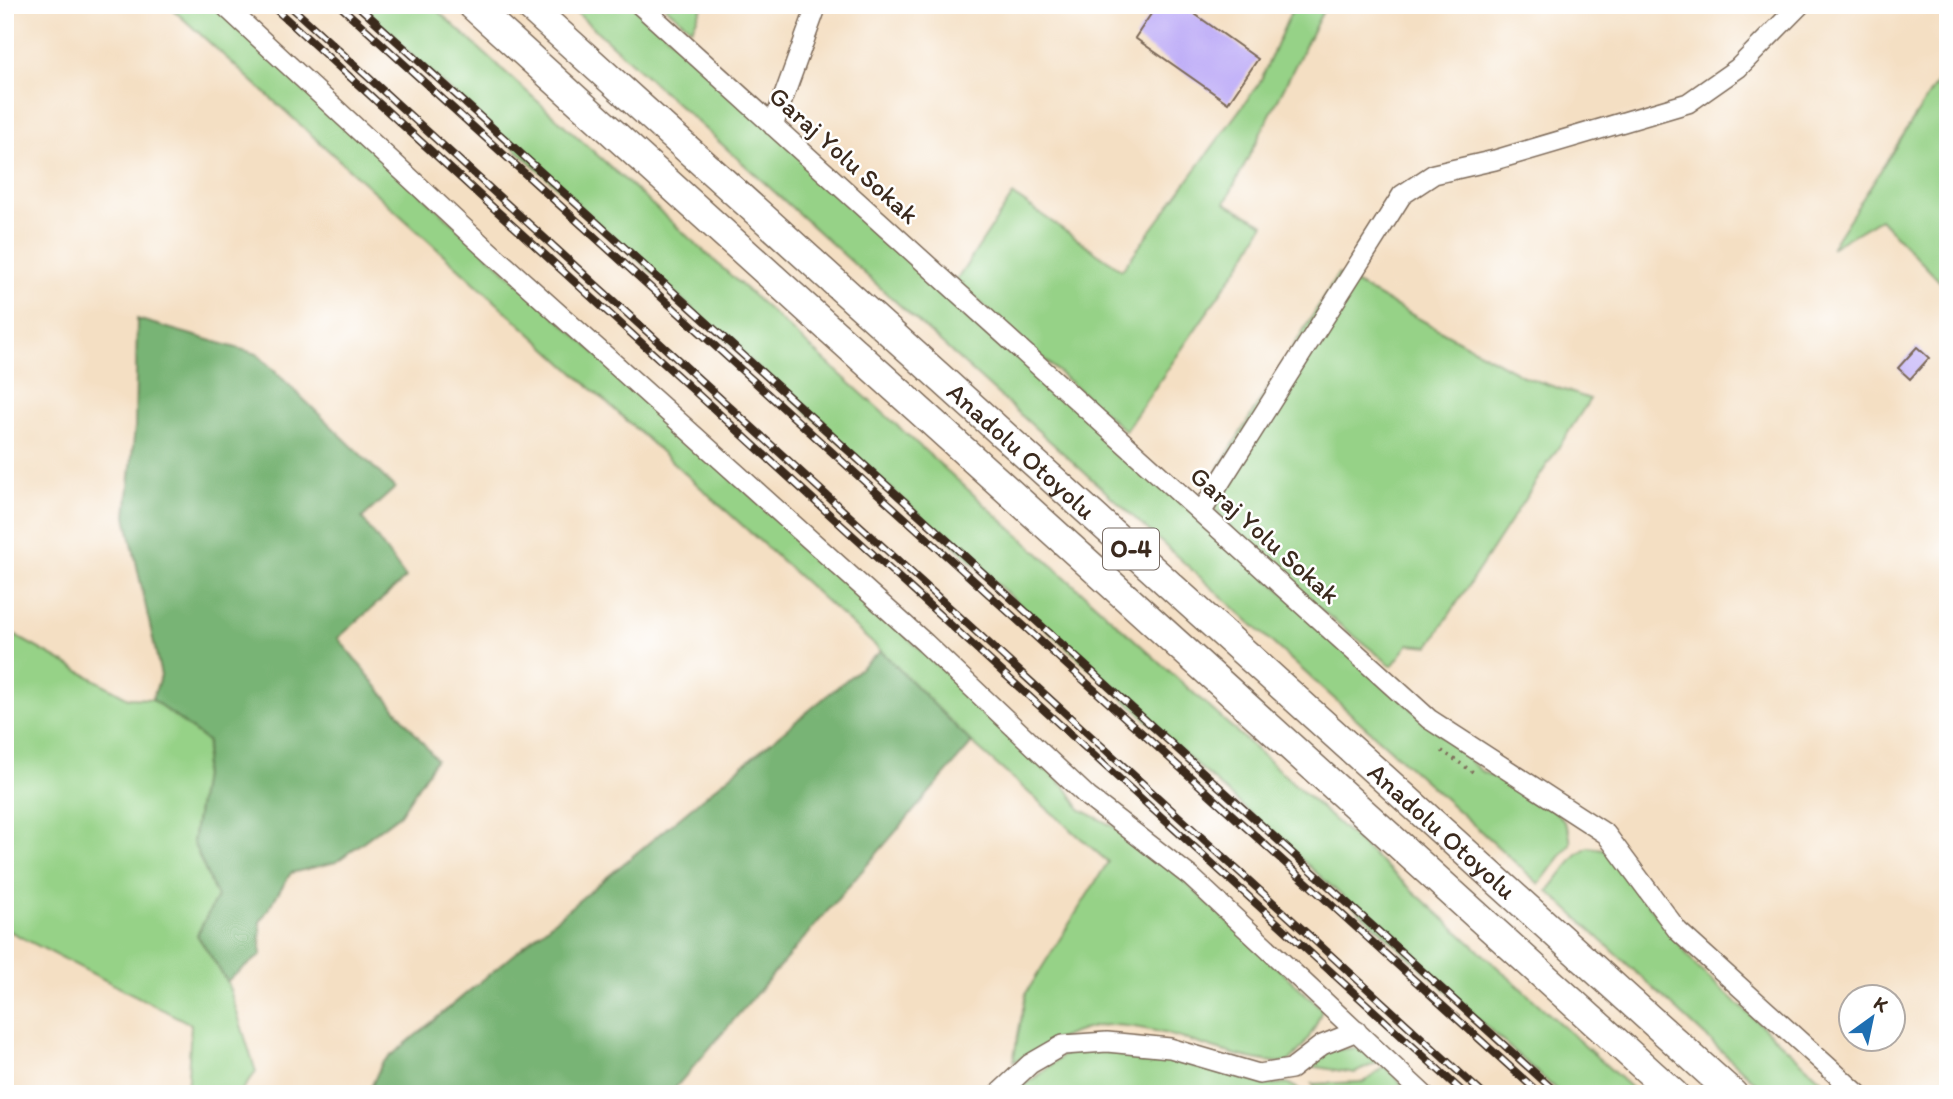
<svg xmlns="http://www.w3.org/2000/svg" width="1953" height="1099" viewBox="0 0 1953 1099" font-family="Itim,sans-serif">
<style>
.green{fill:#96d287;stroke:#687e52;stroke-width:2}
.forest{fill:#78b474;stroke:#5a6f49;stroke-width:2}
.building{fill:#bdacf7}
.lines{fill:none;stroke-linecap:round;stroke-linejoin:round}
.minor-casing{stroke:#7c6958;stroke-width:22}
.highway-casing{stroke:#7c6958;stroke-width:31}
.path{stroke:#7c6958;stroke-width:3.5;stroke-dasharray:2 5;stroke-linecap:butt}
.minor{stroke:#fff;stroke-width:19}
.highway{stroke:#fff;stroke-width:28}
.rail-casing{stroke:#3b2a1e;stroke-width:8}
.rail{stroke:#fff;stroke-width:5;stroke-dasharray:16;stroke-linecap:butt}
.labels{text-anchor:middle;stroke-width:5;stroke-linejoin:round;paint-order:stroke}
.shield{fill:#fff;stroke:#766a62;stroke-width:2}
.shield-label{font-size:24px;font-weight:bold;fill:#3b2a1e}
.street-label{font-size:26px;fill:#3b2a1e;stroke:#fff}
</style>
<rect width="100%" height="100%" fill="#fff"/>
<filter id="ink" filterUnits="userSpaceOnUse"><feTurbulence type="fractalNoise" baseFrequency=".0143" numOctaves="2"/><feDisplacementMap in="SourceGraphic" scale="14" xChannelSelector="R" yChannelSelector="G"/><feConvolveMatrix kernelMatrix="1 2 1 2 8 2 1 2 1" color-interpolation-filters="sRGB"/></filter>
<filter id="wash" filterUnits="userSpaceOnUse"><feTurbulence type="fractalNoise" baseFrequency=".00686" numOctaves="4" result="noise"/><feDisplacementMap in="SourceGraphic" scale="28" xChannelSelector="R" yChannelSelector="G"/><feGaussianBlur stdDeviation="1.57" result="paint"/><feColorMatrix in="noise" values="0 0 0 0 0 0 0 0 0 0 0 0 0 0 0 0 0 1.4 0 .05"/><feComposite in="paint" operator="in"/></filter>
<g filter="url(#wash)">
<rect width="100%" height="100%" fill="#f4dfc3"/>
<path class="green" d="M168 5H214L992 715 1069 791 1080 809 1141 841 1322 1009C1315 1031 1304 1048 1287 1063 1227 1061 1173 1027 1113 1025 1083 1023 1040 1049 1013 1062L1026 993 1108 862 972 743 881 651Z
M356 5H431L1638 1094H1561Z
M568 5H634L1481 771C1510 786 1574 806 1570 844L1539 884Z
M663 5H703L692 29Z
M1294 5H1326L1225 203 1264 224 1246 256 1125 431 956 281 1013 195 1122 270 1260 82Z
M1948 65V290L1880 219 1831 248Z
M1338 274 1523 376 1590 399 1429 646 1409 644 1392 666C1335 619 1240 555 1204 492Z
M5 630 128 698 152 699 208 742 193 842 217 897 197 935 227 981 256 1072 239 1094H187L191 1024 5 929Z
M1588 847 1603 849 1615 861 1696 966 1837 1094H1768L1548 891 1577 854Z
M1103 1048 1157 1056 1270 1085 1287 1083 1308 1094H1014L1066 1053Z
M1354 1048 1371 1052 1378 1062 1355 1073 1310 1066 1323 1051Z
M1386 1066 1410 1094H1321L1312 1084 1364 1082Z"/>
<path class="forest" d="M137 319 257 354 395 488 362 518 406 578 338 638 436 759 400 814 336 862 291 873 260 922 261 955 227 981 197 935 217 897 193 842 208 742 152 699 161 676 126 516 135 427Z
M881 651 972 743 670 1094H368L382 1063Z"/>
<g id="blocks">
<path class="building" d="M1157 5H1182L1258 59 1228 103 1135 38Z
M1917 347 1929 358 1910 379 1898 368Z"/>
</g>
</g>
<g filter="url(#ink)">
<use href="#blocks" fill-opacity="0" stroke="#7c6958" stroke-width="2"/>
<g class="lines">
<g class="minor-casing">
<path id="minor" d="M224 5 481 244 925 643 1088 797 1191 877 1423 1094
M640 5 1429 719 1606 834 1678 931 1858 1094
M773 126 817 5
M1202 511 1402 195 1434 174 1495 160 1688 103 1738 68 1800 5
M998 1094 1030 1064 1063 1045 1107 1042 1170 1048 1259 1074 1291 1069 1322 1045 1357 1031"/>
</g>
<g class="highway-casing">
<g id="highway">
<path d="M472 5 1674 1094"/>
<path id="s1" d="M528 5 1733 1094"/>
</g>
</g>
<path class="path" d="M1442 751 1476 774"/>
<use href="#minor" class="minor"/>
<use href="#highway" class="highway"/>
<g class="rail-casing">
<path id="rail" d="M271 5 1465 1094
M289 5 1483 1094
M339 5 1540 1094
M357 5 1558 1094"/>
</g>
<use href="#rail" class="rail"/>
</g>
</g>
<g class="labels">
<rect class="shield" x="1103" y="528.5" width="56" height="41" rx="5"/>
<g class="shield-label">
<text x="1131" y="557">O-4</text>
</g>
<g class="street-label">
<text transform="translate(844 155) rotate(42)" y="9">Garaj Yolu Sokak</text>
<text dy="9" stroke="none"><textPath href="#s1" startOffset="665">Anadolu Otoyolu</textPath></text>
<text transform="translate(1265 535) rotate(42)" y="9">Garaj Yolu Sokak</text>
<text dy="9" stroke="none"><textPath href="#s1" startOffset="1232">Anadolu Otoyolu</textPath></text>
</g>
</g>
<rect width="1953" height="1099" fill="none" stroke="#fff" stroke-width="28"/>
<g transform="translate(1872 1018) rotate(33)"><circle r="33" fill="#ffffff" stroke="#b1aaa5" stroke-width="2"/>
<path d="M0-5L12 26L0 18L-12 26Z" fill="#1f6fb2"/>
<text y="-10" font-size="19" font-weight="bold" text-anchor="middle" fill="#3b2a1e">K</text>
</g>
</svg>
